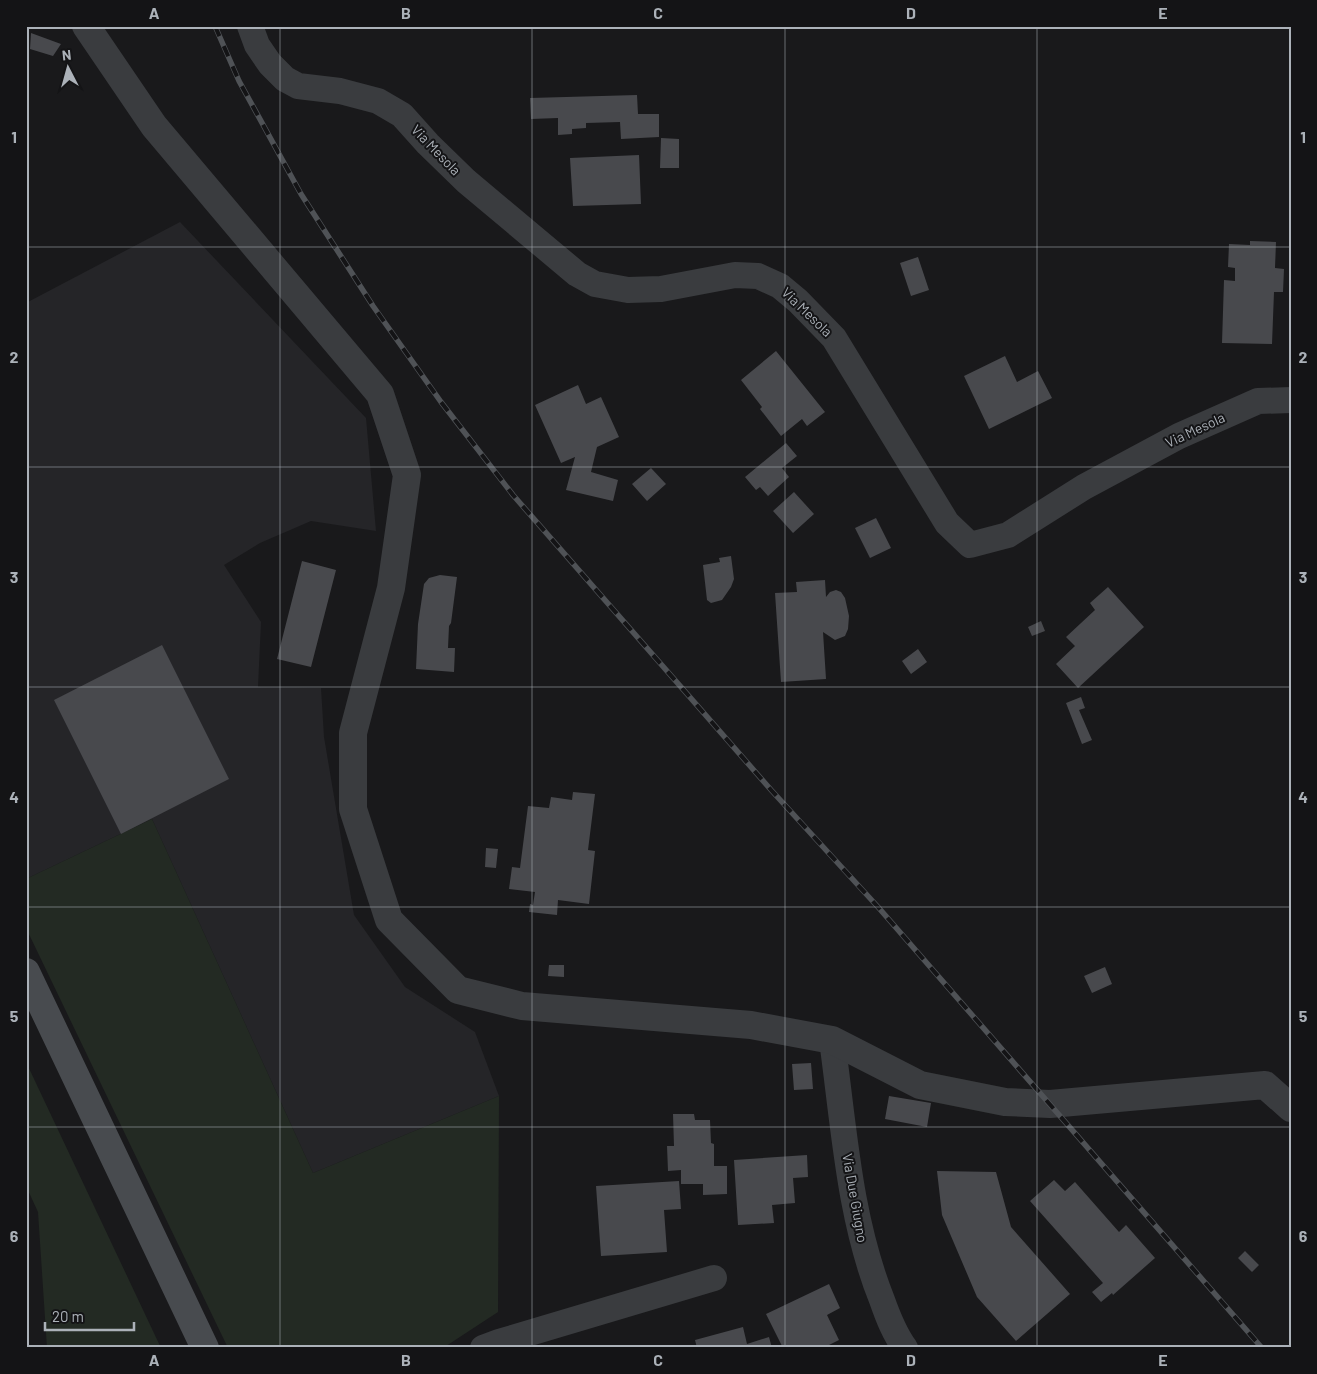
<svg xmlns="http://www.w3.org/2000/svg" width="1317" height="1374" viewBox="0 0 1317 1374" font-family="Barlow,sans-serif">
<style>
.built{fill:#252528}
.green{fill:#232a23}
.building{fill:#48494d}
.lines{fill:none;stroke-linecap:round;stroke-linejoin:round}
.minor{stroke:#3a3c3f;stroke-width:26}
.tertiary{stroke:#3a3c3f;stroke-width:28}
.secondary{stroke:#484b4f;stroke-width:28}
.rail-casing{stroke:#4f5256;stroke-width:5.5}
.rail{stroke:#141416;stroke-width:4;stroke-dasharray:11;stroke-linecap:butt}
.grid{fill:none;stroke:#acb2b9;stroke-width:1;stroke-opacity:0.55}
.labels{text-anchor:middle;stroke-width:4;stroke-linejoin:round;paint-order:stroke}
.street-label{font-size:14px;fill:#acb2b9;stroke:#141416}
.neatline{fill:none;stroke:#acb2b9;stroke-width:2}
.grid-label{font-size:16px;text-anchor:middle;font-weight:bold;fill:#acb2b9}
</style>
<rect width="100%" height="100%" fill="#19191b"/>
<path class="built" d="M180 222 366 418 376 531 311 521 260 543 224 565 261 622 258 687 321 688 324 737 354 915 405 987 475 1032 499 1096 313 1173 152 819 26 879V303Z"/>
<path class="green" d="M152 819 313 1173 499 1096 498 1312 443 1348H228L26 928V879Z
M26 1062 161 1348H47L38 1212 26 1186Z"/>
<path class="building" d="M31 33 61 44 53 56 30 49Z
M637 95 638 114H659V137L621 139 620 122 586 123V128L572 129V134L558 135V118L531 119 530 98Z
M661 138 679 139V168H660Z
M639 155 641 204 573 206 570 158Z
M1250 241 1276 242 1275 268 1284 269 1283 292H1274L1272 344 1222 343 1224 280 1235 281V268L1228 267 1229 244 1250 245Z
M918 257 929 290 911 296 900 263Z
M776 351 825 412 807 426 802 419 781 436 760 409 762 407 741 380Z
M1005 356 1017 382 1038 371 1052 398 989 429 964 376Z
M578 385 586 404 601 397 619 437 597 447 591 472 618 480 613 501 566 490 575 457 561 463 535 405Z
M786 443 797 456 782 468 789 477 768 496 760 487 756 490 745 477Z
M651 468 666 484 647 501 632 484Z
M794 492 814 514 793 533 773 511Z
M876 518 891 548 870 558 855 528Z
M731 556 734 579 731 587 722 600 711 603 707 600 703 565 720 562 719 558Z
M302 561 336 570 311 667 277 659Z
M440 575 457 577 451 623 449 626 448 648H455L454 672 416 669 418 624 424 584 429 578Z
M825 580 826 597 830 592 836 590 841 592 845 598 849 616 848 629 845 636 835 640 823 632 826 679 781 682 775 593 797 592 796 582Z
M1108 587 1144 627 1078 688 1056 664 1075 646 1066 637 1095 610 1090 603Z
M1041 621 1045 631 1032 636 1028 627Z
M162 645 229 779 121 834 54 700Z
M918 649 927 662 911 674 902 661Z
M1081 697 1085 708 1079 710 1092 740 1082 744 1066 703Z
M573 792 595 794 588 850 595 851 589 904 558 900 557 915 529 912 530 904 533 905 535 892 509 889 512 867 520 868 528 806 549 808 551 797 572 800Z
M486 848 498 849 496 868 485 867Z
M549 965H564V977L548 976Z
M1105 967 1112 984 1092 993 1084 976Z
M811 1063 813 1089 794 1090 792 1064Z
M889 1096 931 1103 927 1127 885 1119Z
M673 1114H694L695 1120H710L711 1143 714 1144V1166H727V1194L703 1195V1184H681V1170L668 1171 667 1146H674Z
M807 1155 808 1177 793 1178 795 1203 772 1205 774 1223 738 1225 734 1160Z
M937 1171 996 1172 1011 1227 1070 1294 1016 1341 977 1297 942 1215Z
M1054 1180 1065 1191 1075 1182 1119 1232 1126 1225 1155 1258 1113 1295 1112 1293 1101 1302 1092 1292 1103 1283 1030 1201Z
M679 1181 681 1209 664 1210 667 1252 601 1256 596 1186Z
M1245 1251 1259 1265 1252 1272 1238 1258Z
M829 1284 840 1308 827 1315 839 1340 823 1348H783L766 1314Z
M743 1327 747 1344 769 1337 772 1348H697L695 1340Z"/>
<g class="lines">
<path class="minor" d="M250 26 257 45 270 64 285 79 298 86 340 91 378 101 402 115 428 144 466 181 577 274 595 284 628 290 661 289 735 275 758 276 780 286 798 301 834 338 947 523 970 545 1008 535 1084 487 1179 436 1258 401 1291 400
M832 1040C844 1127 849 1218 882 1300 888 1317 894 1333 905 1348
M483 1348 499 1342 714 1278"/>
<path class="tertiary" d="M86 26 154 126 380 394 407 475 391 588 353 733V809L389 920 458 990 522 1006 751 1025 832 1040 920 1085 1005 1102 1050 1104 1265 1085 1291 1108"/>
<path class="secondary" d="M26 972 205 1348"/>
<g class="rail-casing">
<path id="rail" d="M215 26 239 81 301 194 373 306 441 402 513 495 772 791 878 907 1262 1348"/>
</g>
<use href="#rail" class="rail"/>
</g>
<path class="grid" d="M280 26V1348M532 26V1348M785 26V1348M1037 26V1348M26 247H1291M26 467H1291M26 687H1291M26 907H1291M26 1127H1291"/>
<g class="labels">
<g class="street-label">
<text transform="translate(436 150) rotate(46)" y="5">Via Mesola</text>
<text transform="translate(807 312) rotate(44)" y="5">Via Mesola</text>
<text transform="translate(1195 430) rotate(-25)" y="5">Via Mesola</text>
<text transform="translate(855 1198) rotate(80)" y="5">Via Due Giugno</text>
</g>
</g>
<rect width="1317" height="1374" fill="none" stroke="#141416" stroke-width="55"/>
<g transform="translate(68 68) rotate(354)" stroke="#141416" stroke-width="4" paint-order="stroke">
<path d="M0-4L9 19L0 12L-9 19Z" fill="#acb2b9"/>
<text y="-8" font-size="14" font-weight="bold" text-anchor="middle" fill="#acb2b9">N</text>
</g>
<path d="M45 1322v8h89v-8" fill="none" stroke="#acb2b9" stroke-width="2.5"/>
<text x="52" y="1322" font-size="15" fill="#acb2b9" stroke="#141416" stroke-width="4" paint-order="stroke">20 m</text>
<rect x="28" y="28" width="1262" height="1318" class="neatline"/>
<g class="grid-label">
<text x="154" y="19">A</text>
<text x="406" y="19">B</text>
<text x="658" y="19">C</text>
<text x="911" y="19">D</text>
<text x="1163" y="19">E</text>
<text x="14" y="143">1</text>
<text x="1303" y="143">1</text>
<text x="14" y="363">2</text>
<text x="1303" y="363">2</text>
<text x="14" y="583">3</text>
<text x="1303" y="583">3</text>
<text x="14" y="803">4</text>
<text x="1303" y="803">4</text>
<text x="14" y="1022">5</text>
<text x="1303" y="1022">5</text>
<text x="14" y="1242">6</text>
<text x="1303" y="1242">6</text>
<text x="154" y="1366">A</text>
<text x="406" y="1366">B</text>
<text x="658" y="1366">C</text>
<text x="911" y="1366">D</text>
<text x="1163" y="1366">E</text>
</g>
</svg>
